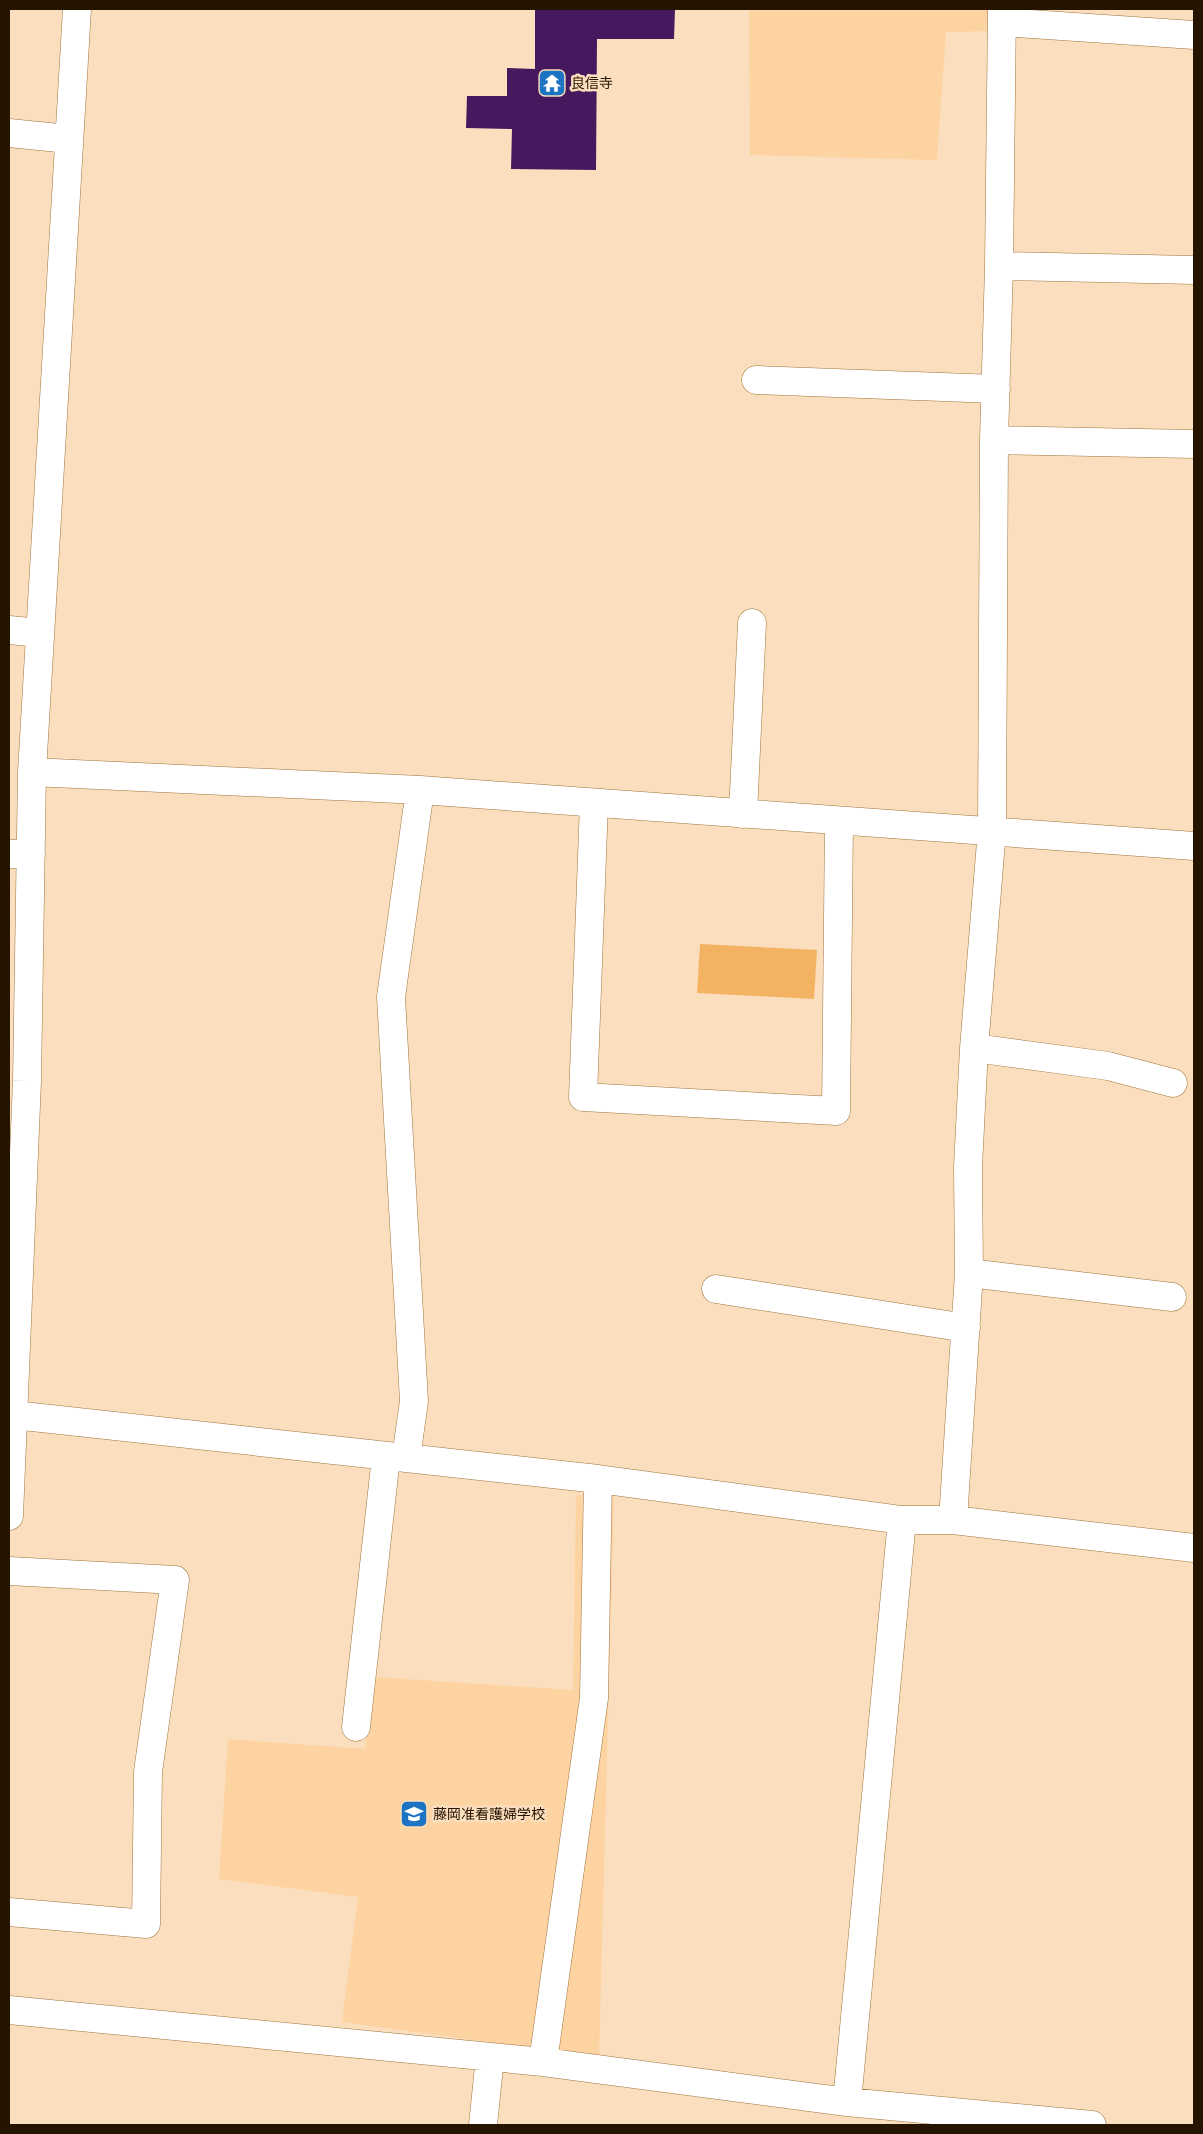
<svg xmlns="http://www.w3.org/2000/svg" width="1203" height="2134" viewBox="0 0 1203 2134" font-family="Rubik,'Noto Sans JP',sans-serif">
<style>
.built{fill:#fed3a2}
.green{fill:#f3b363}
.building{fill:#46195f}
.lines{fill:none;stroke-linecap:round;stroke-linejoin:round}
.minor-casing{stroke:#a0743d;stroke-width:29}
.minor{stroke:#fff;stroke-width:28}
.labels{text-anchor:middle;stroke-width:5;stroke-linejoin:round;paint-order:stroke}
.poi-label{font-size:14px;fill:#251400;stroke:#fbdebd;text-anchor:start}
</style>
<rect width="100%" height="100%" fill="#fbdebd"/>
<path class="built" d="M749 9H991V31L946 32 937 160 750 155Z
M576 1495 614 1497 599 2057 342 2022 358 1897 219 1879 228 1739 365 1749 374 1677 573 1690Z"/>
<path class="green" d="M700 944 817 950 814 999 697 993Z"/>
<path class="building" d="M535 9H675L674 39H597L596 170 511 169 512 129 466 128 467 96H507V68L535 69Z"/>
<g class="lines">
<g class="minor-casing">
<path id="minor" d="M1002 22 1194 35
M9 133 69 139
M999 266 1194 270
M756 380 996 389
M994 440 1194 444
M9 630 40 633
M32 772 420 790 1194 846
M594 803 583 1097 836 1111 839 821
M743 814 752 623
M9 854H31
M974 1048 1108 1066 1173 1083
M969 1273 1172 1297
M716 1289 966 1328
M14 1415 598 1479 902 1520H953L1194 1548
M406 1458 414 1401 391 997 420 790
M9 1516 27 1081 32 772 77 9
M953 1520 969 1273 968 1167 974 1048 992 830 994 440 999 266 1002 9
M9 1571 175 1580 148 1772 146 1924 9 1912
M356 1727 386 1457
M9 2010 543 2062 847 2102 1092 2125
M543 2062 594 1698 598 1479
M847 2102 902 1520
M483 2125 490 2057"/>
</g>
<use href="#minor" class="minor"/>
</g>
<defs>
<g id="temple-square" transform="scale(1.4375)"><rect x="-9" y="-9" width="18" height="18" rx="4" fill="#1d74c2" stroke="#fbdebd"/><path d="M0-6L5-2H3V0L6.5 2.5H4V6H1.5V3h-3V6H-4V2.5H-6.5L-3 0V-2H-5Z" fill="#fff"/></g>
<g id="university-square" transform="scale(1.4375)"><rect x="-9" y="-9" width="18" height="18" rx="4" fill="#1d74c2" stroke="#fbdebd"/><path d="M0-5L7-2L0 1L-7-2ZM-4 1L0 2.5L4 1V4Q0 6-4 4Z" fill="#fff"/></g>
</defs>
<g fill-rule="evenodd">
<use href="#temple-square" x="552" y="83"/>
<use href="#university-square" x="414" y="1814"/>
</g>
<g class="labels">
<g class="poi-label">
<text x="571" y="88">良信寺</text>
<text x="433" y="1819">藤岡准看護婦学校</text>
</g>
</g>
<rect width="1203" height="2134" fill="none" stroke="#251400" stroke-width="20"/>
</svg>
